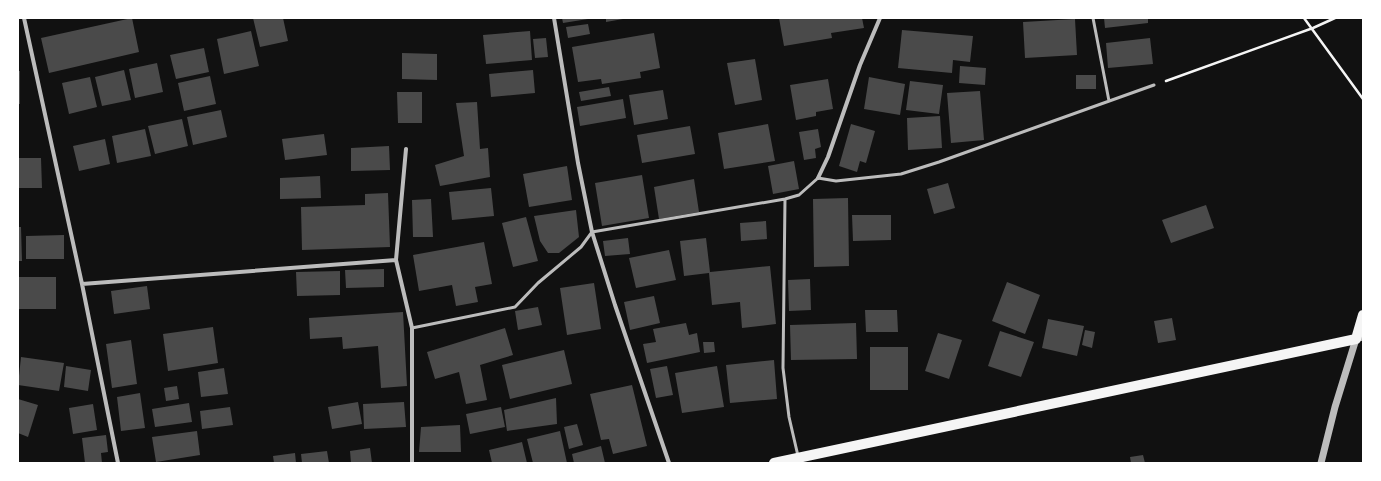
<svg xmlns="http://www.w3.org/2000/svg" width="1381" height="481" viewBox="0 0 1381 481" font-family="Jost,sans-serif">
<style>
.building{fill:#4a4a4a}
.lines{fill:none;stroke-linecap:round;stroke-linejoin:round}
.path{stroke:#f5f5f5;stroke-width:2.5}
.service{stroke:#bcbcbc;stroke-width:3}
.minor{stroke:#bcbcbc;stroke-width:4}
.tertiary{stroke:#bcbcbc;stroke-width:7}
.primary{stroke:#f5f5f5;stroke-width:10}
</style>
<rect width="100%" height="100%" fill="#111"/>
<path class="building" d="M132 18 139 52 49 73 41 38Z
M253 18H283L288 41 260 47Z
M562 18H588V19L563 23Z
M606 18H622L623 19 606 22Z
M779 18H862L864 28 831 33 832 38 784 46Z
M1104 18H1148V23L1105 28Z
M1075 19 1077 55 1025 58 1023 22Z
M588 24 590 34 568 38 566 27Z
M902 30 973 36 970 62 953 60 952 73 898 68Z
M251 31 259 66 224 74 217 39Z
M530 31 532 60 486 64 483 35Z
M654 33 660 68 640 72 641 78 602 84 601 79 578 82 572 47Z
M546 38 548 57 535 58 533 39Z
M1150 38 1153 64 1108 68 1106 43Z
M204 48 209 72 176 79 170 55Z
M402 53 437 54V80L402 79Z
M755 59 762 100 735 105 727 63Z
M157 63 163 92 135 98 129 69Z
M960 66 986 68 985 85 959 83Z
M124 70 131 100 102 106 95 77Z
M533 70 535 93 491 97 489 74Z
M18 71H20V104H18Z
M1076 75H1096V89H1076Z
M210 76 216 104 184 111 178 83Z
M90 77 97 107 69 114 62 83Z
M869 77 905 84 900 115 864 109Z
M828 79 833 109 816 112V116L796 120 790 85Z
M910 81 943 85 939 114 906 110Z
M609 87 611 96 581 101 579 92Z
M663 90 668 119 634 125 629 95Z
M980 91 984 140 951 143 947 93Z
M397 92H422V123H398Z
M623 99 626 118 580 126 577 107Z
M477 102 480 149 488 148 490 177 440 186 435 165 464 156 456 103Z
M221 110 227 137 193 145 187 117Z
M940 116 942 148 908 150 907 118Z
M182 119 188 146 155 154 148 126Z
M768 124 775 161 724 169 718 133Z
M851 124 875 131 866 163 860 161 857 172 839 166Z
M690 126 695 154 642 163 637 135Z
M145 129 151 156 117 163 112 136Z
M818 129 821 147 815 149 816 158 804 160 799 132Z
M324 134 327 155 285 160 282 139Z
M105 139 110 164 79 171 73 146Z
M389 146 390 170 351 171V148Z
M18 158H41L42 188H18Z
M794 161 799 189 773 194 768 166Z
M567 166 572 200 529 207 523 174Z
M642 175 649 218 602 226 595 183Z
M320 176 321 198 280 199V178Z
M694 179 699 212 659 219 654 187Z
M948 183 955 208 934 214 927 189Z
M491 188 494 216 452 220 449 192Z
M388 193 390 247 302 250 301 207 365 205V194Z
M848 198 849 266 814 267 813 199Z
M431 199 433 237H413L412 200Z
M1206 205 1214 228 1171 243 1162 220Z
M576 210 579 237 559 253H548L540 241 534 216Z
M852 215H891V240L853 241Z
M526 217 538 261 513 267 502 223Z
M766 221 767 239 741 241 740 223Z
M18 227H21L22 261H18Z
M64 235V259H26V236Z
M628 238 630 254 605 256 603 241Z
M706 238 710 272 770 266 776 324 742 328 740 302 712 305 709 273 684 276 680 241Z
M484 242 492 284 475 287 478 302 456 306 452 285 419 291 413 255Z
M669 250 676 280 636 288 629 258Z
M384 269V287L346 288 345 270Z
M340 271V295L297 296 296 272Z
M18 277H56V309H18Z
M810 279 811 310 789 311 788 280Z
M1007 282 1040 295 1025 334 992 321Z
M594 283 601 329 567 335 560 288Z
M147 286 150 309 114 314 111 291Z
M654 296 660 323 630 330 624 302Z
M538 307 542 325 518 330 515 311Z
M865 310H897L898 332H866Z
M403 312 407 386 381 388 378 346 343 349 342 337 310 339 309 318Z
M1172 318 1176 340 1158 343 1154 321Z
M1048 319 1084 326 1077 356 1042 348Z
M686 323 689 335 697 333 700 352 647 363 643 344 656 342 653 329Z
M856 323 857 359 791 360 790 325Z
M213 327 218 363 168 371 163 334Z
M505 328 513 355 480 365 487 400 466 404 459 372 435 379 427 352Z
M1085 330 1095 332 1092 348 1082 345Z
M1000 331 1034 342 1021 377 988 366Z
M938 333 962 340 949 379 925 371Z
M131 340 137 384 112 388 106 344Z
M703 342H714L715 352 704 353Z
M870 347H908V390H870Z
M564 350 572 384 510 399 502 365Z
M21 357 64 363 59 391 18 385Z
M774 360 777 399 730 403 726 365Z
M66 366 91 370 88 391 64 387Z
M667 366 673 395 656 398 650 369Z
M717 366 724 407 682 413 675 373Z
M224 368 228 394 201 397 198 372Z
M632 385 647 446 613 454 609 439 601 440 590 394Z
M177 386 179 399 166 401 164 388Z
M140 393 145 428 121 431 117 397Z
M556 398 557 424 507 431 504 410Z
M18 399 38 405 28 437 18 433Z
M358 402 362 424 332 429 328 407Z
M404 402 406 427 364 429 363 404Z
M189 403 192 422 155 427 152 409Z
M93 404 97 430 73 434 69 408Z
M230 407 233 425 202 429 200 411Z
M501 407 505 427 470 434 466 414Z
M577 424 583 445 569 449 564 427Z
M460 425 461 452H419L421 427Z
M197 431 200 455 156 462 152 437Z
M560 431 567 463H533L527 439Z
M106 435 108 452 101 453 102 463H85L82 438Z
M522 442 527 463H492L489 450Z
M601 446 605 463H574L572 454Z
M370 448 372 463H351L350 451Z
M327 451 329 463H302L301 454Z
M295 453 296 463H274L273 456Z
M1143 455 1145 463H1131L1130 457Z"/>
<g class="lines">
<path class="path" d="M1304 18 1363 99
M1166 81 1313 28 1335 18"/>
<path class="service" d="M1093 18 1109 101
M785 199 783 368 789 417 798 456
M412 328 515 307 538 283 581 247 592 232 785 199 799 195 818 178 836 181 901 174 939 162 1154 85"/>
<path class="minor" d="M24 18 82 284 118 463
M554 18 578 163 592 232 615 305 669 463
M406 149 396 260 412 328V463
M818 178 828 157 860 65 880 18
M82 284 396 260"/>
<path class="tertiary" d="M1321 463 1335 407 1356 339 1363 337"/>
<path class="primary" d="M774 463 1356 339 1363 315"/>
</g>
<rect width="1381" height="481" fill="none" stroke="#ffffff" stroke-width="38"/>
</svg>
